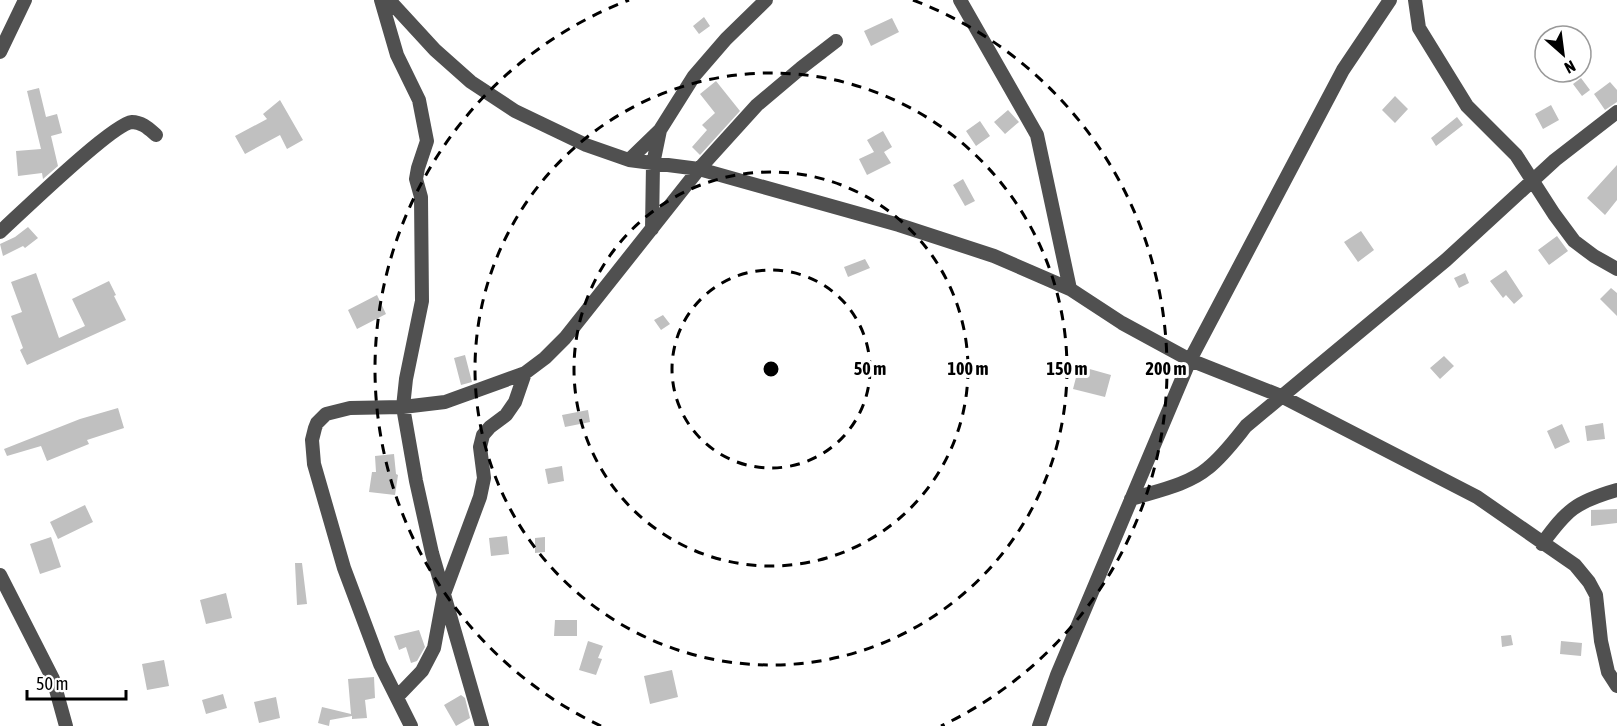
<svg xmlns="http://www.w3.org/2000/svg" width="1617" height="726" viewBox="0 0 1617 726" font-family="'Asap Condensed',sans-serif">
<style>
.building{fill:#c0c0c0}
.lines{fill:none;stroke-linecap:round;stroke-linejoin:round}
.minor{stroke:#505050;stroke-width:14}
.ring{fill:none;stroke:#000;stroke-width:3;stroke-dasharray:10 8}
.centre{fill:#000;stroke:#fff;stroke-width:3}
.ring-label{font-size:18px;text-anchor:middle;font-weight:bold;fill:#000;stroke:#fff;stroke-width:6;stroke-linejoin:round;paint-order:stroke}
</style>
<rect width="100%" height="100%" fill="#fff"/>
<path class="building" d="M704 17 710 26 699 34 693 26Z
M892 18 899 32 871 46 864 31Z
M1581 78 1590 90 1582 96 1573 84Z
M716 81 740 111 700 155 692 147 707 130 702 125 715 113 700 94Z
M1610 82 1617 90V102L1605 110 1594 94Z
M39 88 46 117 57 114 62 133 51 136 58 166 43 179 42 173 18 176 16 151 41 149 27 91Z
M1395 96 1408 109 1395 123 1382 110Z
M280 100 303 140 287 149 280 135 245 154 235 136 267 119 263 114Z
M1551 105 1559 120 1543 129 1535 114Z
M1008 110 1019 122 1005 134 994 122Z
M1457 117 1463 125 1436 146 1431 138Z
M980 121 990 136 976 146 966 131Z
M883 131 892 147 884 152 891 163 867 175 859 159 874 152 867 140Z
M1617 165V200L1605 215 1587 198Z
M963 179 975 201 965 206 953 185Z
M28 227 38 238 25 248 23 246 3 256 0 244 15 237Z
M1361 231 1374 250 1358 262 1344 242Z
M1557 236 1568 251 1549 265 1538 250Z
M865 259 870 268 848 277 844 267Z
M1506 270 1523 296 1514 304 1506 295 1503 298 1490 281Z
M36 273 59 338 85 326 72 299 109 281 116 295 114 296 126 320 27 365 20 350 23 348 11 316 22 312 11 282Z
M1465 273 1469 283 1459 288 1454 278Z
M1611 288 1617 293V316L1600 299Z
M377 295 386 314 357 329 348 310Z
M663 315 670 324 661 330 654 320Z
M465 355 472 382 461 385 454 358Z
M1444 356 1454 366 1440 379 1430 368Z
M1079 366 1111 375 1105 397 1073 389Z
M118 408 124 428 87 440 89 444 47 461 41 446 7 456 4 449 80 419Z
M588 410 590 422 565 427 562 415Z
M1603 423 1605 439 1587 441 1585 426Z
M1562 424 1570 442 1555 449 1547 431Z
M394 454 396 474 398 475 395 495 369 492 372 472H376L375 456Z
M562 466 564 481 548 484 545 469Z
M85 505 93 522 58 539 50 522Z
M1617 509V523L1591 526V510Z
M507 536 509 554 491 556 489 538Z
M51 537 61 567 40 574 30 544Z
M545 537V552L535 553V538Z
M295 563H302L307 604 297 605Z
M226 593 232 618 206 624 200 600Z
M555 620H577V636H554Z
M419 630 425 647 417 661 411 663 406 647 399 650 394 636Z
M1511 635 1513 645 1502 647 1501 636Z
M588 641 603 646 598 658 602 659 596 675 579 670Z
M1561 641 1582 643 1581 656 1560 654Z
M164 660 169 686 147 690 142 664Z
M672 670 678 697 650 704 644 676Z
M374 677 375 698 365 700 367 718 352 719V716L330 720 329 726 318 723 322 707 351 714 348 679Z
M223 694 227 708 206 714 202 700Z
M461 695 465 698 470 718 456 726 444 705Z
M276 697 280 718 259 723 254 702Z"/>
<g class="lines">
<path class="minor" d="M381 0 397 55 419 100 427 141 418 168 416 179 421 197 422 301 406 379 403 407 416 481 432 553 482 726
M389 0 435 50 471 82 515 111 586 145 629 160 699 169 899 225 994 256 1070 289 1122 323 1190 360 1281 396 1477 497 1575 565 1589 582 1596 595 1601 641 1608 672 1617 686
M960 0 1037 135 1070 289
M1415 0 1419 28 1467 106 1516 155 1554 214 1574 241 1594 256 1617 269
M0 52 25 0
M629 160 660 130 694 76 726 39 766 0
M652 229 653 164 660 130
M0 232C21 213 112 124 132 122 142 122 149 129 156 135
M1131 499C1156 491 1188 485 1208 468 1223 456 1234 441 1246 426L1446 260 1555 160 1617 112
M1542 544C1567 510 1575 502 1617 490
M0 575 53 679 66 726
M397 697 422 671 434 648 444 594 480 497 484 478 480 447 483 435 490 427 506 415 515 402 525 373
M411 726 380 664 344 568 314 464 312 440 315 428 317 423 326 414 350 408 403 407 445 402 525 373 545 358 565 338 699 169 757 105 801 68 836 41
M1039 726 1057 675 1190 360 1343 70 1390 0"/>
</g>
<g class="ring">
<circle cx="771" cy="369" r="99"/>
<circle cx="771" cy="369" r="197"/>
<circle cx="771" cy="369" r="296"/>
<path d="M601 726A395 395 0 0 1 629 0M913 0A395 395 0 0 1 941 726"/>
</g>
<circle cx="771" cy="369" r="9" class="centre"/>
<g class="ring-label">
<text x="870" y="375">50 m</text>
<text x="968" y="375">100 m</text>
<text x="1067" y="375">150 m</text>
<text x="1166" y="375">200 m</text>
</g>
<g transform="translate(1563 54) rotate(152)"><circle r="28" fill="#ffffff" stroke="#999999" stroke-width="1.5"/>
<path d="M0-4.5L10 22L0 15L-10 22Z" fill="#000000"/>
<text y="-9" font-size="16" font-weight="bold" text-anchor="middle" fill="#000000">N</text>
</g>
<path d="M27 690v9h99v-9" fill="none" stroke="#000000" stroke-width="3"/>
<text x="36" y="690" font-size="18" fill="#000000" stroke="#ffffff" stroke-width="4.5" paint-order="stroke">50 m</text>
</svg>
